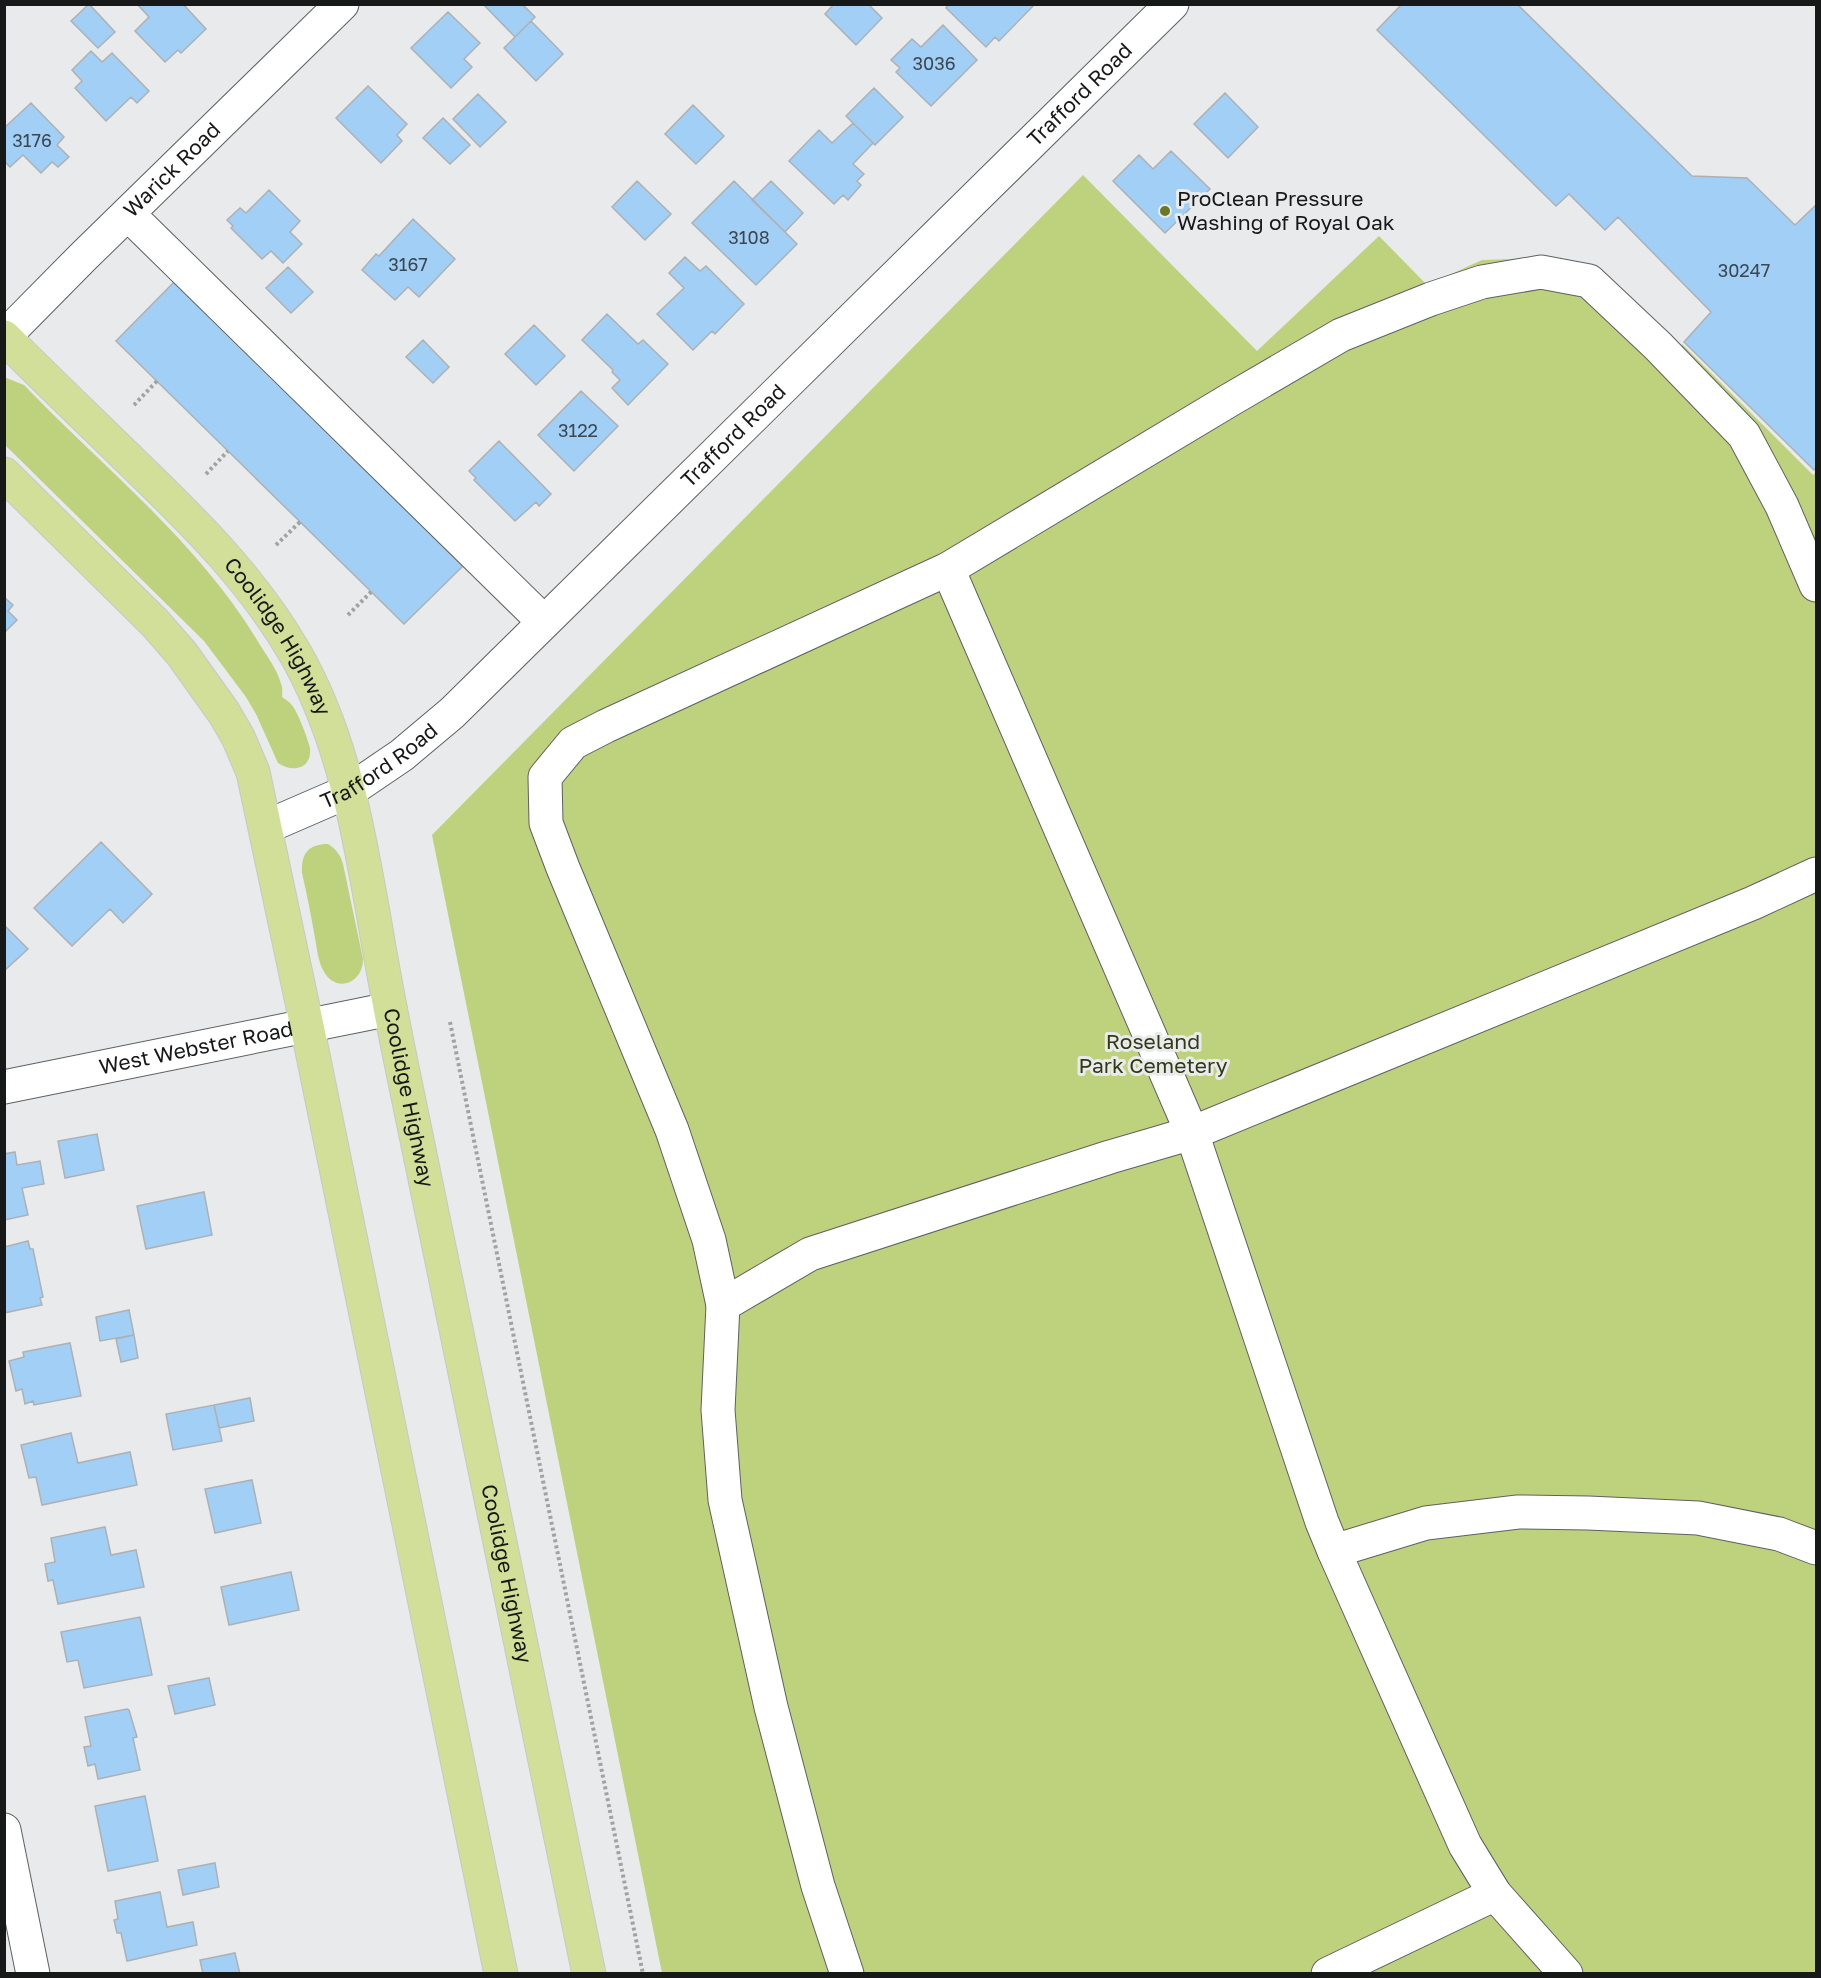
<svg xmlns="http://www.w3.org/2000/svg" width="1821" height="1978" viewBox="0 0 1821 1978" font-family="'Golos Text',sans-serif">
<style>
.green{fill:#bed17d}
.building{fill:#a2cff6;stroke:#aeb1b3;stroke-width:1.5}
.lines{fill:none;stroke-linecap:round;stroke-linejoin:round}
.minor-casing{stroke:#5e6162;stroke-width:35}
.major-casing{stroke:#c7c8c8;stroke-width:35}
.path{stroke:#a1a2a4;stroke-width:4;stroke-dasharray:3 3;stroke-linecap:butt}
.minor{stroke:#fff;stroke-width:33}
.major{stroke:#d1df98;stroke-width:33}
.poi-dot{fill:#697825;stroke:#e8eaec;stroke-width:2}
.labels{text-anchor:middle;stroke-width:6;stroke-linejoin:round;paint-order:stroke}
.number-label{font-size:18px;fill:#3a4650}
.street-label{font-size:21px;fill:#171818;stroke:#e8eaec}
.poi-label{font-size:21px;fill:#171818;stroke:#e8eaec;text-anchor:start}
.park-label{font-size:21px;fill:#323a13;stroke:#e8eaec}
</style>
<rect width="100%" height="100%" fill="#e8eaec"/>
<path class="green" d="M1083 175 1257 351 1379 236 1427 285 1482 260 1539 258 1677 350 1682 344 1813 475 1816 472V1973H662L432 835Z
M4 377 24 385C103 467 197 541 257 640 265 654 277 668 281 684 283 688 282 693 282 697 285 699 288 701 290 703 297 709 308 739 310 748 312 769 293 773 278 763L256 714 246 697 204 641 5 445Z
M328 844C336 849 340 854 343 864L363 959C363 984 335 994 323 970 318 961 317 948 315 938 311 916 307 894 302 873 301 854 308 844 328 844Z"/>
<path class="building" d="M89 4 115 32 98 48 71 21Z
M137 4H183L206 29 181 53 178 50 165 62 135 31 149 17Z
M483 4H522L535 17 515 37Z
M834 4H868L882 18 856 45 825 14Z
M949 4H1035L999 41 995 37 986 47 946 8Z
M1402 4H1517L1692 176 1747 178 1795 225 1816 205V468L1814 470 1684 342 1711 312 1618 217 1605 230 1569 194 1556 206 1377 30Z
M448 12 480 43 464 59 472 67 451 88 411 48Z
M531 21 563 54 536 81 504 48Z
M943 25 977 60 931 106 896 72 900 68 891 60 912 39 921 47Z
M91 51 102 62 112 53 149 91 137 103 131 97 106 121 75 88 82 81 72 70Z
M368 86 407 124 397 135 402 141 381 163 336 118Z
M874 88 903 117 875 145 846 116Z
M1225 93 1258 127 1228 158 1194 124Z
M478 94 506 122 480 147 453 119Z
M31 103 64 137 57 145 69 157 58 167 52 162 41 173 23 155 10 167 4 161V128Z
M693 105 724 136 696 164 665 134Z
M443 118 470 145 450 164 423 138Z
M853 123 873 143 853 164 864 174 857 181 861 185 848 200 843 195 834 204 789 161 819 130 832 143Z
M1171 151 1210 189 1165 233 1113 181 1139 155 1153 169Z
M637 181 671 214 645 240 612 207Z
M734 181 797 244 756 285 692 223Z
M771 181 803 213 785 232 752 200Z
M269 190 300 221 290 232 302 244 283 263 271 251 262 259 231 228 233 226 227 220 240 208 246 213Z
M413 219 455 259 419 297 408 287 395 300 362 270 376 254 379 256Z
M685 257 700 271 706 266 744 304 715 334 712 331 693 350 657 314 684 288 669 273Z
M288 267 313 292 291 313 266 288Z
M174 282 463 566 404 624 116 341Z
M607 314 638 344 643 340 668 364 628 405 612 388 620 380 612 372 613 370 582 340Z
M534 325 565 356 536 385 505 354Z
M423 340 449 367 433 383 406 357Z
M581 391 618 426 574 471 538 435Z
M499 441 551 494 539 506 536 502 515 521 474 480 476 478 469 471Z
M4 597 13 605 8 611 17 620 4 633Z
M101 842 152 894 123 923 110 909 72 946 34 908Z
M4 925 28 949 4 971Z
M97 1134 104 1170 65 1178 58 1141Z
M15 1152 17 1165 40 1161 44 1184 22 1188 28 1215 4 1220V1154Z
M204 1192 212 1235 146 1249 137 1206Z
M28 1241 30 1249H33L43 1297 40 1298 42 1305 4 1313V1247Z
M129 1310 134 1335 100 1341 96 1317Z
M134 1335 138 1358 121 1362 116 1339Z
M70 1343 81 1396 34 1405 33 1401 25 1404 22 1389 16 1391 9 1361 24 1357 23 1352Z
M250 1398 254 1421 219 1428 214 1405Z
M214 1405 222 1441 173 1450 166 1414Z
M71 1433 78 1463 130 1452 137 1485 42 1505 36 1477 29 1478 21 1445Z
M252 1480 261 1523 215 1533 205 1489Z
M105 1527 111 1555 136 1550 144 1587 58 1604 53 1580 48 1581 45 1564 55 1562 51 1538Z
M291 1572 299 1610 229 1625 221 1587Z
M140 1617 152 1675 84 1688 78 1660 67 1662 61 1632Z
M209 1678 215 1705 175 1714 168 1686Z
M127 1709 129 1710 137 1737 133 1738 140 1770 98 1779 95 1764 88 1766 84 1747 91 1746 85 1717Z
M145 1796 158 1861 108 1871 95 1806Z
M215 1863 219 1887 183 1895 178 1870Z
M160 1892 167 1927 193 1922 197 1945 127 1961 121 1933H117L114 1920 118 1919 115 1901Z
M235 1953 240 1974H203L200 1960Z"/>
<g class="lines">
<g class="minor-casing">
<g id="minor">
<path d="M128 214 544 622"/>
<path id="s1" d="M4 337 84 256 342 4"/>
<path d="M948 569 1192 1133 1322 1522 1334 1551 1465 1845 1495 1894 1566 1974"/>
<path id="s2" d="M266 827 349 791 402 755 452 713 1172 4"/>
<path id="s3" d="M4 1087 390 1009"/>
<path d="M723 1305 810 1254 1110 1157 1192 1133 1753 903 1816 874"/>
<path d="M1334 1551 1426 1523 1518 1512 1588 1513 1698 1518 1779 1534 1816 1548"/>
<path d="M4 1830 33 1974"/>
<path d="M847 1974 818 1886 771 1707 725 1500 718 1410 723 1305 709 1240 672 1130 563 868 546 823 545 777 573 743 606 726 948 569 1228 401 1341 335 1431 299 1482 282 1541 272 1589 281 1658 346 1744 435 1782 506 1816 585"/>
<path d="M1328 1974 1495 1894"/>
</g>
</g>
<g class="major-casing">
<g id="major">
<path id="s4" d="M4 337C49 382 94 425 139 469 198 526 254 582 295 653 342 735 358 827 374 918 383 972 393 1024 404 1077 466 1376 527 1675 589 1974"/>
<path d="M4 474 155 623 182 654 224 713 238 737 253 772 307 1026 501 1974"/>
</g>
</g>
<path class="path" d="M134 405 157 381
M206 474 228 451
M276 545 300 522
M348 615 371 592
M450 1022 643 1974"/>
<use href="#minor" class="minor"/>
<use href="#major" class="major"/>
</g>
<circle class="poi-dot" cx="1165" cy="211" r="6"/>
<g class="labels">
<g class="number-label">
<text x="934" y="70">3036</text>
<text x="32" y="147">3176</text>
<text x="749" y="244">3108</text>
<text x="408" y="271">3167</text>
<text x="1744" y="277">30247</text>
<text x="578" y="437">3122</text>
</g>
<g class="street-label">
<text dy="7" stroke="none"><textPath href="#s2" startOffset="1101">Trafford Road</textPath></text>
<text dy="7" stroke="none"><textPath href="#s1" startOffset="237">Warick Road</textPath></text>
<text dy="7" stroke="none"><textPath href="#s2" startOffset="615">Trafford Road</textPath></text>
<text dy="7" stroke="none"><textPath href="#s4" startOffset="408">Coolidge Highway</textPath></text>
<text dy="7" stroke="none"><textPath href="#s2" startOffset="129">Trafford Road</textPath></text>
<text dy="7" stroke="none"><textPath href="#s3" startOffset="196">West Webster Road</textPath></text>
<text dy="7" stroke="none"><textPath href="#s4" startOffset="892">Coolidge Highway</textPath></text>
<text dy="7" stroke="none"><textPath href="#s4" startOffset="1378">Coolidge Highway</textPath></text>
</g>
<g class="poi-label">
<text x="1177" y="206">ProClean Pressure<tspan x="1177" dy="24">Washing of Royal Oak</tspan></text>
</g>
<g class="park-label">
<text x="1153" y="1049">Roseland<tspan x="1153" dy="24">Park Cemetery</tspan></text>
</g>
</g>
<rect width="1821" height="1978" fill="none" stroke="#171818" stroke-width="12"/>
</svg>
